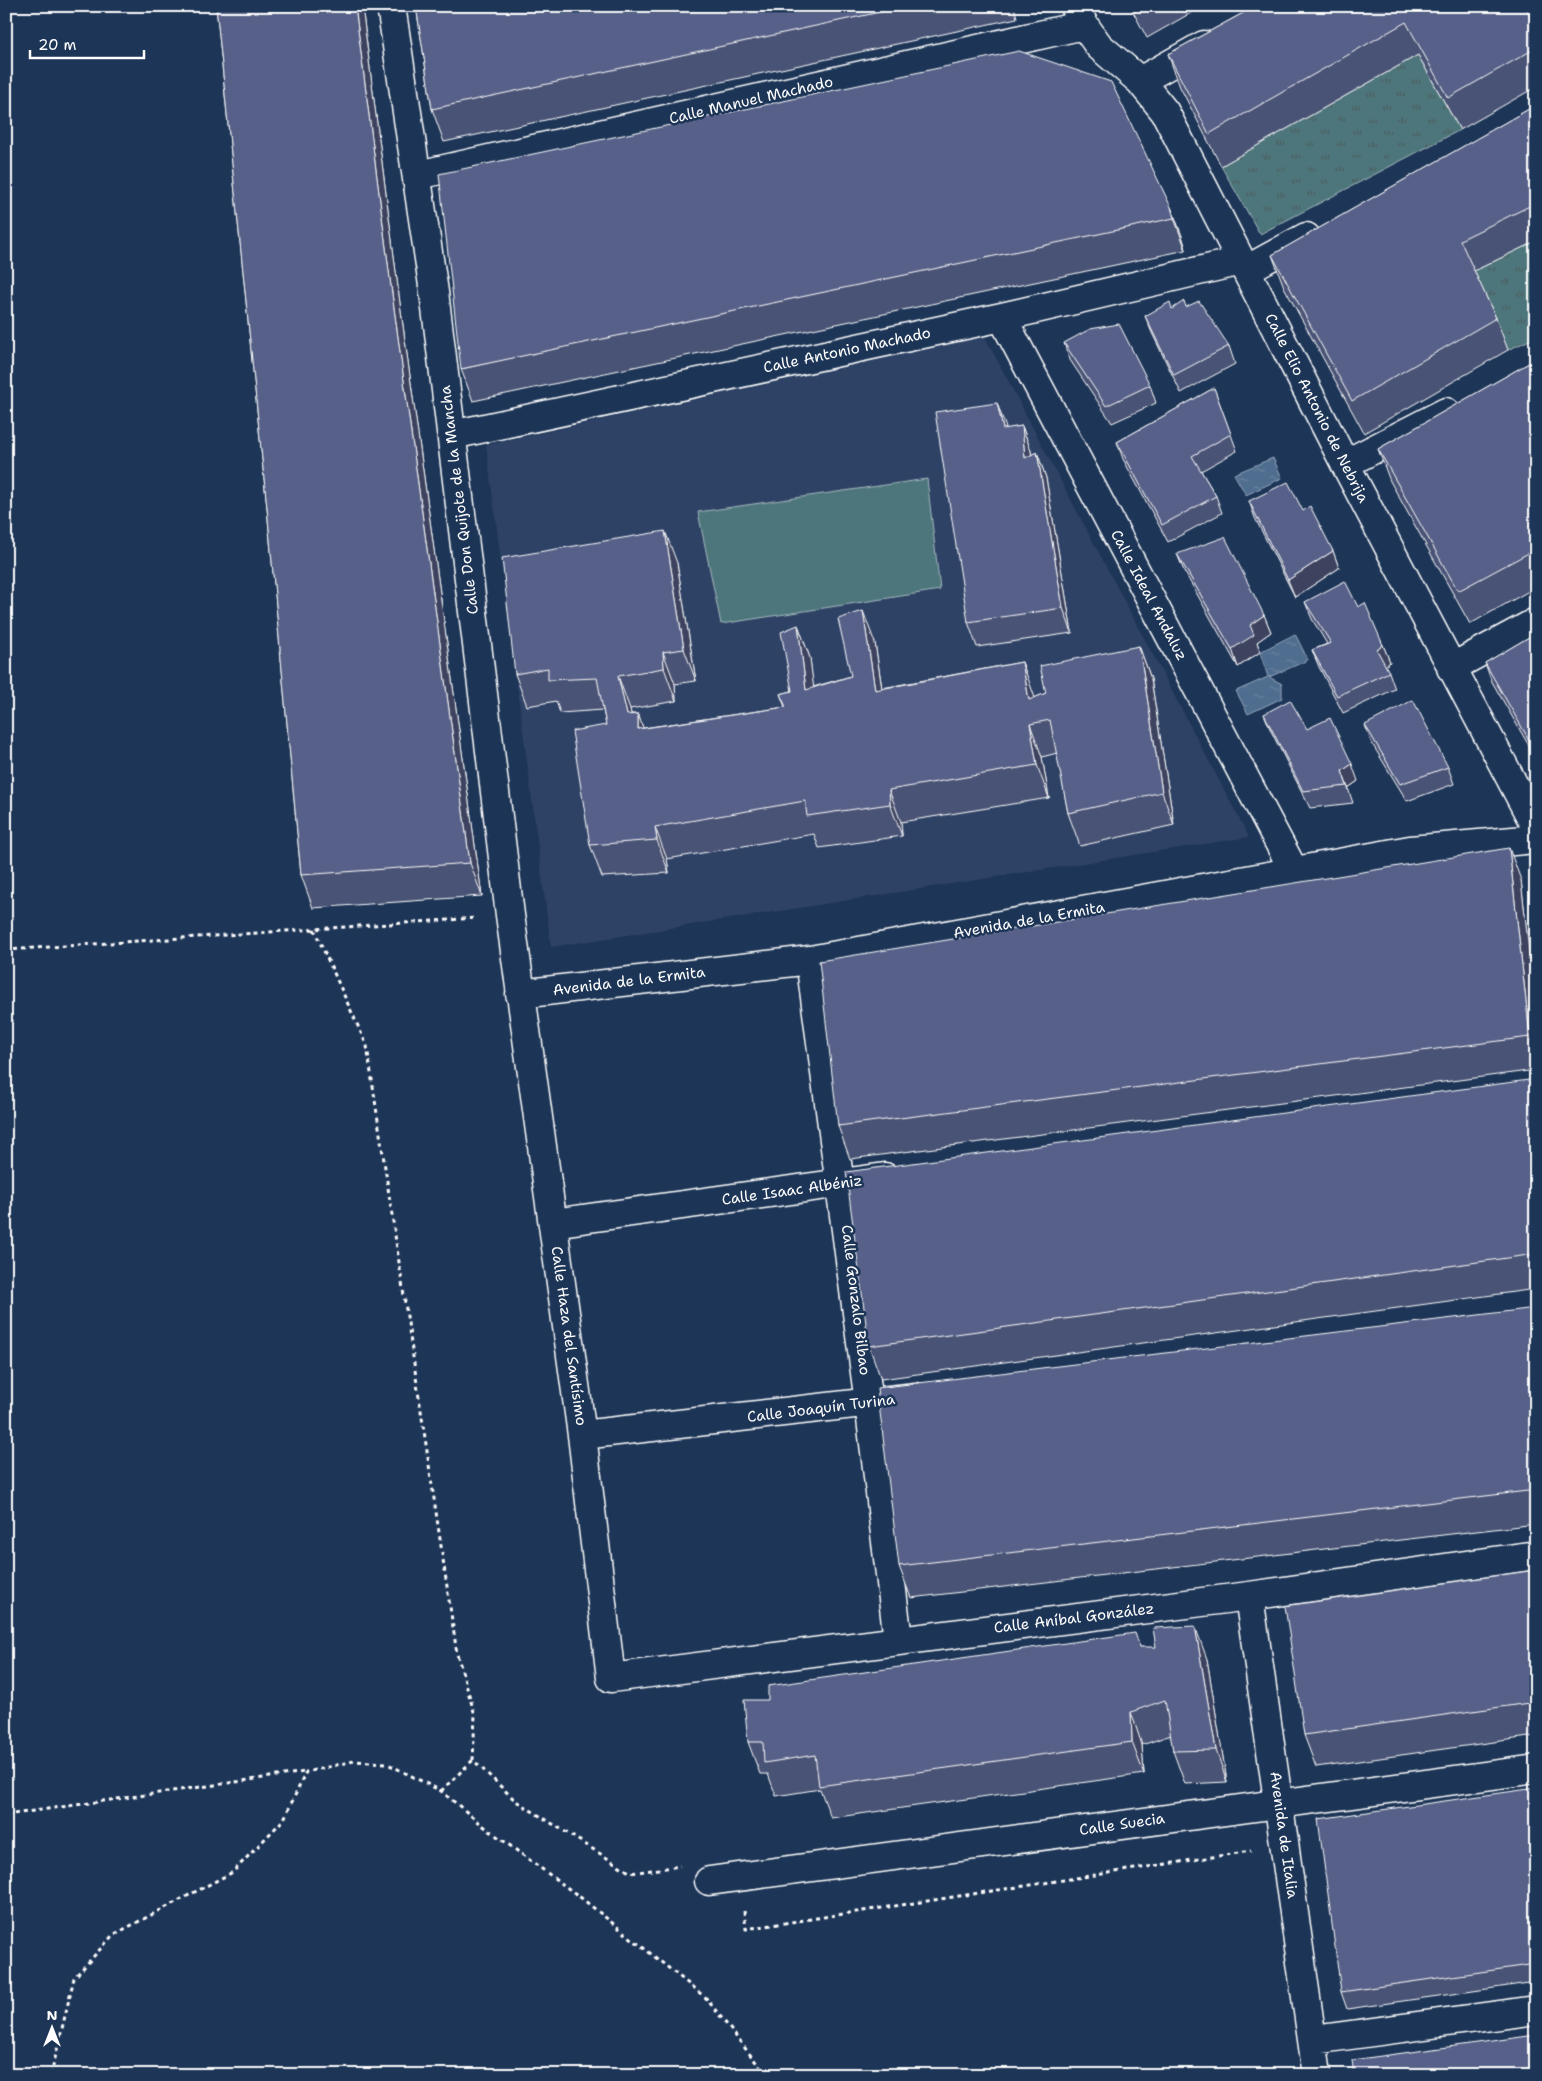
<svg xmlns="http://www.w3.org/2000/svg" width="1542" height="2081" viewBox="0 0 1542 2081" font-family="'Shantell Sans',sans-serif">
<style>
.built{fill:#2e4266}
.grass{fill:url(#grass-tufts);stroke:#a6babd}
.pitch{fill:#4d767b;stroke:#a6babd}
.water{fill:url(#water-ripples);stroke:#96a7bc}
.lines{fill:none;stroke-linecap:round;stroke-linejoin:round}
.minor-casing{stroke:#fff;stroke-width:31}
.path{stroke:#fff;stroke-width:3;stroke-dasharray:4 4;stroke-linecap:butt}
.minor{stroke:#1d3557;stroke-width:28}
.wall{fill:#4a5375;stroke:#fff}
.shaded-wall{fill:#3c435f;stroke:#fff}
.building{fill:#566088;stroke:#fff}
.labels{text-anchor:middle;stroke-width:5;stroke-linejoin:round;paint-order:stroke}
.street-label{font-size:15px;fill:#fff;stroke:#1d3557}
</style>
<defs>
<pattern id="grass-tufts" width="24" height="20" patternUnits="userSpaceOnUse" patternTransform="scale(1.25)"><rect width="24" height="20" fill="#4d767b"/><path d="M3 7l-1-3M5 7V3M7 7l1-3M15 17l-1-3M17 17v-4M19 17l1-3" fill="none" stroke="#4c5d5f"/></pattern>
<pattern id="water-ripples" width="26" height="14" patternUnits="userSpaceOnUse" patternTransform="scale(1.25)"><rect width="26" height="14" fill="#506d8f"/><path d="M2 4q2-2 4 0t4 0M15 11q2-2 4 0t4 0" fill="none" stroke="#6a83a0"/></pattern>
</defs>
<rect width="100%" height="100%" fill="#1d3557"/>
<filter id="ink" filterUnits="userSpaceOnUse"><feTurbulence type="fractalNoise" baseFrequency=".02" numOctaves="2"/><feDisplacementMap in="SourceGraphic" scale="10" xChannelSelector="R" yChannelSelector="G"/><feConvolveMatrix kernelMatrix="1 2 1 2 8 2 1 2 1" color-interpolation-filters="sRGB"/></filter>
<g filter="url(#ink)">
<path class="built" d="M985 337 1249 837 551 947 486 445Z"/>
<path class="grass" d="M1418 55 1460 130 1260 234 1221 166Z
M1536 241V337L1508 350 1472 272Z"/>
<path class="pitch" d="M927 479 940 590 721 624 698 512Z"/>
<path class="water" d="M1273 458 1282 478 1246 495 1234 474Z
M1295 634 1308 660 1269 677 1282 684V698L1248 714 1236 691 1268 677 1260 652Z"/>
<g class="lines">
<g class="minor-casing">
<path id="minor" d="M391 6 434 292 510 915 582 1435 611 1678 1249 1596 1536 1555
M1075 6 1084 25 1099 46 1140 81 1165 112 1345 464 1536 827
M1140 81 1204 45
M418 175 1084 25
M1246 270 1306 237
M1002 317 1295 873
M452 435 1002 317 1241 261
M1345 464 1446 412
M1451 668 1536 622
M810 960 869 1403 898 1640
M520 994 810 960 1410 850 1536 839
M553 1223 885 1177
M582 1435 916 1397
M1249 1596 1317 2075
M709 1881 1536 1769
M1313 2040 1536 2010"/>
</g>
<path class="path" d="M314 929 367 1046 457 1654 475 1715 473 1760 516 1801 631 1873 680 1866
M6 950 477 918
M441 1791 473 1760
M6 1815 305 1772
M744 1911 746 1929 1251 1851
M51 2075 74 1978 113 1935 233 1872 284 1819 306 1772 354 1761 386 1763 441 1791 486 1828 580 1897 706 1998 766 2075"/>
<use href="#minor" class="minor"/>
</g>
<path class="wall" d="M216 6H362L401 311 482 896 313 908 301 875 267 508Z
M416 6H1014L1017 18 444 142 432 109Z
M1130 6H1203L1147 38Z
M1256 6 1536 26V87L1460 130 1418 55 1221 166 1180 87 1168 54Z
M1536 105V241L1474 271 1496 318 1508 350 1364 433 1284 287 1272 255Z
M1171 207 1183 239 1186 250 473 401 461 369Z
M1186 307 1229 346 1235 364 1181 393 1152 333 1145 316 1172 309Z
M1064 343 1150 385 1156 403 1112 423 1070 360Z
M1536 359V587L1470 624 1390 481 1378 449Z
M1214 388 1237 451 1201 471 1216 496 1222 513 1168 542 1123 459 1117 442Z
M1022 426 1031 451V455L1037 452 1046 478 1072 633 977 647 968 622 1007 429Z
M1249 501 1303 511 1333 551 1339 568 1295 597 1255 518Z
M1177 554 1264 615 1271 632 1257 642 1260 652 1238 667 1184 571Z
M677 563 696 681 675 684 676 701 630 709 631 714H638L643 728 785 707 780 694 792 691 798 625 810 658 813 687 851 676 875 643 882 688 1022 662 1034 698 1046 693 1139 646 1151 679 1174 825 1080 846 1068 813 1057 753 1042 757 1049 798 901 822 902 836 819 848 814 834 667 859 669 873 602 877 590 845 606 725 603 710 560 713 556 701 527 706 515 674Z
M1305 602 1358 607 1383 645 1390 662 1385 666 1389 672 1395 689 1343 713 1319 667 1312 650 1327 644 1312 619Z
M1536 633V758L1491 680 1485 663Z
M1264 714 1307 729 1358 781 1348 788 1353 803 1310 808 1271 731Z
M1365 725 1448 767 1454 784 1407 801 1371 742Z
M1521 880 1536 1013V1070L850 1159 838 1126Z
M1536 1079V1289L881 1379 869 1346Z
M1536 1308V1524L911 1598 899 1566Z
M1536 1570V1736L1316 1767 1304 1735Z
M1140 1647 1207 1659 1227 1782 1185 1784 1173 1751 1171 1735 1142 1745 1144 1774 831 1818 820 1789 776 1796 768 1774H760L748 1742 768 1700Z
M1536 1788V1982L1347 2009 1341 1992Z"/>
<path class="shaded-wall" d="M355 6H362L401 311 482 896 470 863 390 279Z
M1171 207 1183 239 1186 250 1174 218Z
M997 403 1006 428 1012 454 1003 429Z
M1022 426 1031 451 1035 483 1025 458Z
M1037 452 1046 478 1072 633 1063 608Z
M665 531 677 563 696 681 684 649Z
M1333 551 1339 568 1295 597 1288 580Z
M863 611 875 643 887 722 875 690Z
M1264 615 1271 632 1257 642 1260 652 1238 667 1232 649 1250 625Z
M798 625 810 658 818 722 806 690Z
M1383 645 1390 662 1384 667 1377 650Z
M1139 646 1151 679 1174 825 1162 792Z
M663 652 675 684 676 701 664 668Z
M1022 662 1034 695 1039 722 1029 700Z
M618 676 630 709 638 747 627 715Z
M638 714 650 747 638 729Z
M1030 724 1042 757 1049 798 1037 765Z
M1352 764 1358 781 1348 788 1342 771Z
M889 790 901 822 902 836 890 804Z
M655 827 667 859 669 873 657 840Z
M1509 848 1521 880 1536 1013V1052L1530 1037Z
M1195 1626 1207 1659 1227 1782 1216 1750Z
M1131 1712 1142 1745 1144 1774 1132 1742Z"/>
<path class="building" d="M216 6H355L390 279 470 863 301 875 267 508Z
M416 6H908L432 109Z
M1256 6H1525L1536 26V48L1448 98 1406 22 1209 134 1168 54Z
M1019 51 1111 82 1171 207 1174 218 461 369 439 174Z
M1536 105V203L1460 240 1496 318 1352 401 1272 255Z
M1184 301 1186 307 1199 301 1229 346 1174 375 1145 316 1170 302 1172 309Z
M1119 324 1150 385 1106 406 1064 343 1090 329Z
M1536 359V549L1458 591 1378 449Z
M1214 388 1231 434 1192 456 1216 496 1162 525 1117 442Z
M997 403 1003 429 1022 426 1025 458 1037 452 1063 608 968 622 935 412Z
M1288 482 1303 511 1310 506 1333 551 1288 580 1249 501Z
M665 531 684 649 663 652 664 668 618 676 627 715 638 714V729L786 707 780 694 792 691 781 632 798 625 806 690 851 676 838 619 863 611 875 690 1022 662 1029 700 1046 693 1040 666 1139 646 1162 792 1068 813 1050 720 1030 724 1037 765 889 790 890 804 807 816 805 801 655 827 657 840 590 845 572 731 606 725 597 678 548 680V668L515 674 502 558Z
M1225 537 1264 615 1250 625 1254 635 1232 649 1177 554Z
M1345 581 1358 607 1365 603 1383 645 1377 650 1389 672 1337 696 1312 650 1331 643 1305 602Z
M1536 633V752L1485 663Z
M1290 700 1307 729 1330 718 1352 764 1342 771 1347 786 1303 791 1264 714Z
M1413 700 1448 767 1400 784 1365 725Z
M1509 848 1530 1037 838 1126 819 961Z
M1536 1079V1254L869 1346 846 1172Z
M1536 1308V1490L899 1566 877 1388Z
M1536 1570V1702L1304 1735 1285 1606Z
M1195 1626 1216 1750 1173 1751 1165 1700 1131 1712 1132 1742 819 1786 815 1755 764 1763 763 1742H748L744 1700H768V1686L1135 1633 1140 1647H1156L1153 1628Z
M1536 1788V1964L1341 1992 1318 1819Z
M1536 2035V2075H1354L1352 2060Z"/>
</g>
<g class="labels">
<g class="street-label">
<text transform="translate(751 100) rotate(-13)" y="5">Calle Manuel Machado</text>
<text transform="translate(847 350) rotate(-12)" y="5">Calle Antonio Machado</text>
<text transform="translate(1317 408) rotate(63)" y="5">Calle Elio Antonio de Nebrija</text>
<text transform="translate(459 500) rotate(-97)" y="5">Calle Don Quijote de la Mancha</text>
<text transform="translate(1149 595) rotate(62)" y="5">Calle Ideal Andaluz</text>
<text transform="translate(1029 920) rotate(-10)" y="5">Avenida de la Ermita</text>
<text transform="translate(629 981) rotate(-7)" y="5">Avenida de la Ermita</text>
<text transform="translate(792 1190) rotate(-8)" y="5">Calle Isaac Albéniz</text>
<text transform="translate(856 1300) rotate(83)" y="5">Calle Gonzalo Bilbao</text>
<text transform="translate(569 1336) rotate(82)" y="5">Calle Haza del Santísimo</text>
<text transform="translate(821 1408) rotate(-7)" y="5">Calle Joaquín Turina</text>
<text transform="translate(1074 1618) rotate(-7)" y="5">Calle Aníbal González</text>
<text transform="translate(1122 1824) rotate(-8)" y="5">Calle Suecia</text>
<text transform="translate(1284 1835) rotate(82)" y="5">Avenida de Italia</text>
</g>
</g>
<rect width="1542" height="2081" fill="none" stroke="#1d3557" stroke-width="25"/>
<rect x="12" y="12" width="1517" height="2056" fill="none" stroke="#fff" stroke-width="2" filter="url(#ink)"/>
<g transform="translate(52 2028)" stroke="#1d3557" stroke-width="4" paint-order="stroke">
<path d="M0-4L9 19L0 12L-9 19Z" fill="#ffffff"/>
<text y="-8" font-size="14" font-weight="bold" text-anchor="middle" fill="#ffffff">N</text>
</g>
<path d="M30 50v8h114v-8" fill="none" stroke="#ffffff" stroke-width="2.5"/>
<text x="38" y="50" font-size="15" fill="#ffffff" stroke="#1d3557" stroke-width="4" paint-order="stroke">20 m</text>
</svg>
